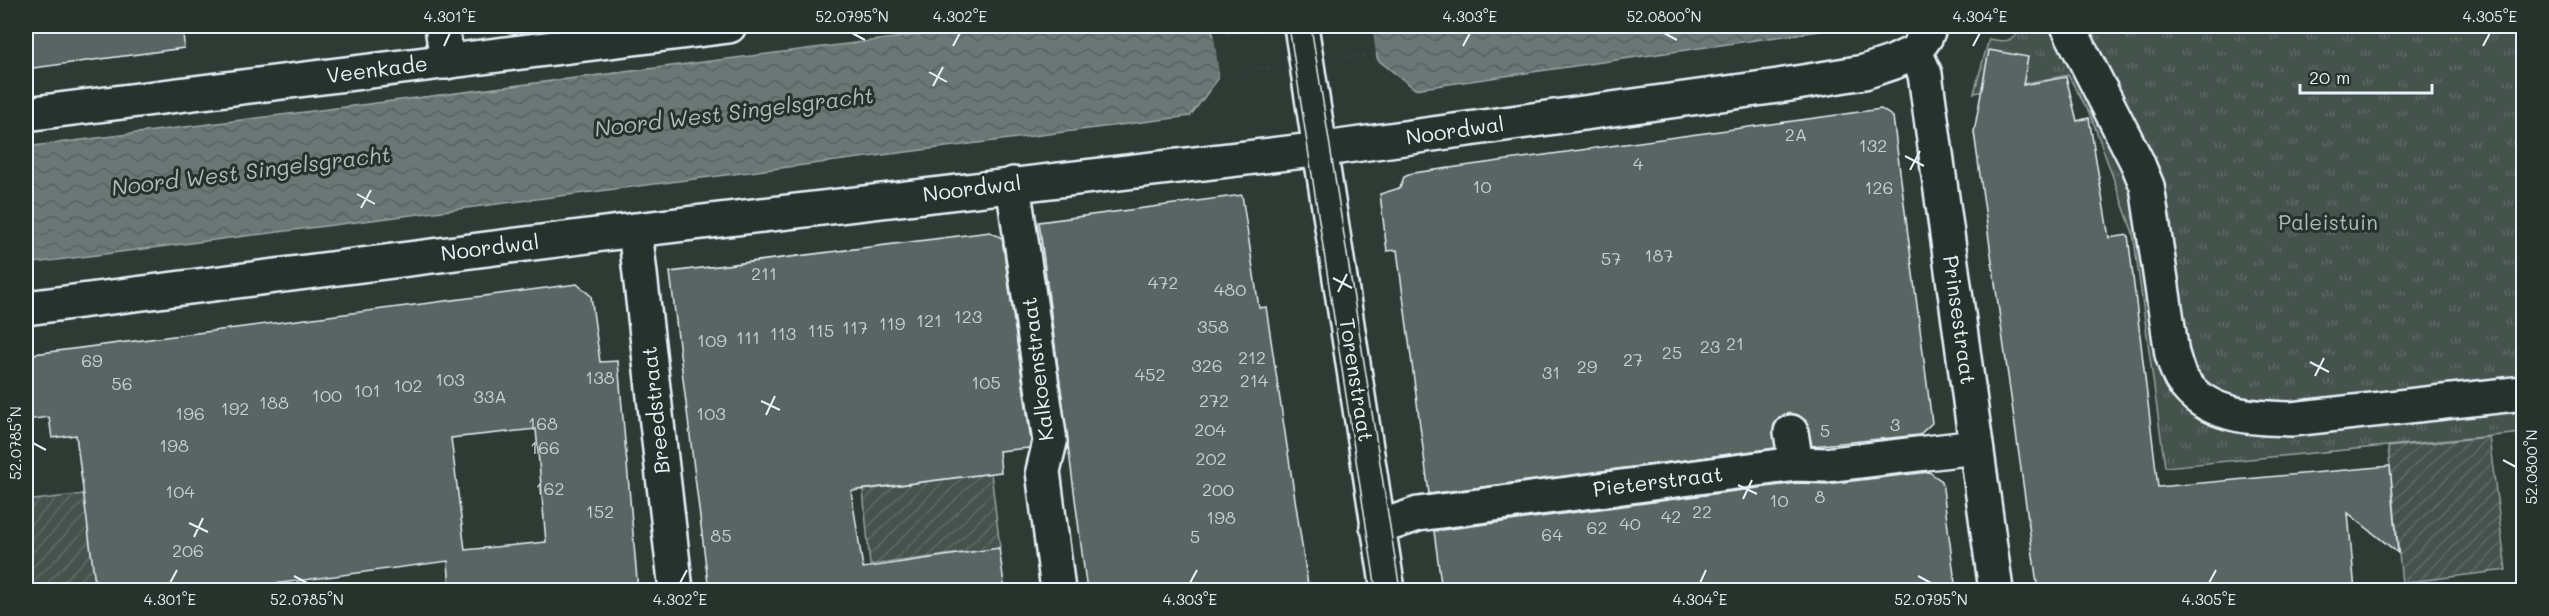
<svg xmlns="http://www.w3.org/2000/svg" width="2549" height="616" viewBox="0 0 2549 616" font-family="Mali,sans-serif">
<style>
.park{fill:url(#park-tufts);stroke:#96a2a3;stroke-width:1.5}
.garden{fill:url(#garden-furrows);stroke:#96a2a3;stroke-width:1.5}
.water{fill:url(#water-waves);stroke:#9da8a9;stroke-width:1.5}
.pier{fill:#2e3b35}
.building{fill:#596563;stroke:#e8f1f8;stroke-width:1.5;fill-rule:evenodd}
.lines{fill:none;stroke-linecap:round;stroke-linejoin:round}
.minor-casing{stroke:#e8f1f8;stroke-width:38}
.minor{stroke:#26332d;stroke-width:33}
.tram{stroke:#e8f1f8;stroke-width:1.5}
.ticks{fill:none;stroke:#e8f1f8;stroke-width:2}
.labels{text-anchor:middle;stroke-width:6;stroke-linejoin:round;paint-order:stroke}
.number-label{font-size:18px;fill:#c4ced3}
.street-label{font-size:21px;fill:#e8f1f8;stroke:#26332d}
.park-label{font-size:21px;fill:#afb9bc;stroke:#26332d}
.water-label{font-size:22px;font-style:italic;fill:#b0babd;stroke:#26332d}
.neatline{fill:none;stroke:#e8f1f8;stroke-width:2}
.ticks-label{font-size:15px;text-anchor:middle;fill:#e8f1f8}
</style>
<defs>
<pattern id="park-tufts" width="24" height="20" patternUnits="userSpaceOnUse" patternTransform="scale(1.5)"><rect width="24" height="20" fill="#45524e"/><path d="M3 7l-1-3M5 7V3M7 7l1-3M15 17l-1-3M17 17v-4M19 17l1-3" fill="none" stroke="#606b68"/></pattern>
<pattern id="garden-furrows" width="10" height="10" patternUnits="userSpaceOnUse" patternTransform="scale(1.5)"><rect width="10" height="10" fill="#45524e"/><path d="M-1 1l2-2M0 10L10 0M9 11l2-2" fill="none" stroke="#606b68"/></pattern>
<pattern id="water-waves" width="16" height="10" patternUnits="userSpaceOnUse" patternTransform="scale(1.5)"><rect width="16" height="10" fill="#6b7775"/><path d="M0 5q4-4 8 0t8 0" fill="none" stroke="#586060"/></pattern>
</defs>
<rect width="100%" height="100%" fill="#2e3b35"/>
<filter id="ink" filterUnits="userSpaceOnUse"><feTurbulence type="fractalNoise" baseFrequency=".0167" numOctaves="2"/><feDisplacementMap in="SourceGraphic" scale="12" xChannelSelector="R" yChannelSelector="G"/><feConvolveMatrix kernelMatrix="1 2 1 2 8 2 1 2 1" color-interpolation-filters="sRGB"/></filter>
<g filter="url(#ink)">
<path class="park" d="M2033 26H2523V433L2165 467 2133 233 2091 116 2068 75 1974 93 1989 39C2003 42 2013 43 2021 29L2032 31Z"/>
<path class="garden" d="M2489 437 2506 570 2402 583 2388 447Z
M991 473 1000 548 870 565 863 490Z
M84 494 96 590H26V501Z"/>
<path class="water" d="M990 26H1206L1212 30 1214 37 1309 26H1843L1840 28 1415 89 1378 60 1376 53 1218 73V79L1190 116 26 264V147Z"/>
<path class="pier" d="M1305 26H1372L1376 54 1219 74 1214 36Z"/>
<path class="building" d="M26 26H183L184 48 26 69Z
M1989 50 2028 57 2023 85 2066 77 2077 121 2089 118 2109 238 2128 235 2158 487 2390 466 2398 553 2348 513 2355 591H2038L1974 132Z
M1881 109 1893 117 1932 423 1919 435 1812 446 1806 421 1798 415 1789 413 1780 417 1774 425 1775 448 1429 494 1397 250 1387 251 1380 194 1400 188 1404 177 1413 173Z
M1242 195 1259 308 1266 307 1308 585 1271 591H1087L1039 222Z
M990 232 1002 238 1031 441 1029 448 999 451 1001 472 851 491 863 568 999 548 1005 591H709L670 272Z
M577 284 591 296 600 362 618 361 638 591H450L448 561 221 591H96L76 435 52 438 49 417 26 420V355ZM536 429 546 542 465 550 451 438Z
M1929 472 1942 481 1956 591H1442L1434 531 1797 483 1827 484Z"/>
<g class="lines">
<g class="minor-casing">
<path id="minor" d="M442 26 447 62
M1301 26 1388 590
M2068 26 2137 162 2147 186 2172 354C2175 362 2177 373 2182 380 2206 417 2253 418 2292 419L2524 393
M1915 52 1925 74 1996 590
M26 114 729 26
M1013 184 1050 442 1043 471 1058 590
M635 230 676 590
M26 308 635 230 1339 147 1778 86 1864 72 1894 62 1915 52 1926 36 1930 26
M1791 432 1796 464
M1377 526 1389 524 1418 514 1796 464 1825 465 1976 447"/>
</g>
<use href="#minor" class="minor"/>
<path class="tram" d="M1289 26 1376 590
M1311 26 1400 590"/>
</g>
</g>
<path class="ticks" d="M852 33 865 40M1664 33 1677 40M444 46 450 33M953 46 960 33M1463 46 1470 33M1973 46 1980 33M2483 46 2490 33M929 72 947 82M933 86 943 67M1905 156 1924 166M1910 170 1920 151M357 194 375 204M361 208 371 190M1333 278 1352 288M1338 292 1347 274M2310 362 2329 372M2315 376 2324 358M761 401 780 410M766 415 775 396M33 443 46 450M2503 460 2516 467M1738 485 1757 494M1743 499 1752 480M189 523 208 532M194 537 203 518M294 576 307 583M1918 576 1931 583M170 583 177 570M680 583 687 570M1190 583 1197 570M1700 583 1706 570M2209 583 2216 570"/>
<g class="labels">
<g class="number-label">
<text x="1796" y="141">2A</text>
<text x="1873" y="152">132</text>
<text x="1638" y="170">4</text>
<text x="1482" y="193">10</text>
<text x="1879" y="194">126</text>
<text x="1659" y="262">187</text>
<text x="1611" y="265">57</text>
<text x="764" y="280">211</text>
<text x="1163" y="289">472</text>
<text x="1230" y="296">480</text>
<text x="968" y="323">123</text>
<text x="929" y="327">121</text>
<text x="892" y="330">119</text>
<text x="1213" y="333">358</text>
<text x="855" y="334">117</text>
<text x="821" y="337">115</text>
<text x="783" y="340">113</text>
<text x="748" y="344">111</text>
<text x="712" y="347">109</text>
<text x="1735" y="350">21</text>
<text x="1710" y="353">23</text>
<text x="1672" y="359">25</text>
<text x="1252" y="364">212</text>
<text x="1633" y="366">27</text>
<text x="92" y="367">69</text>
<text x="1207" y="372">326</text>
<text x="1587" y="373">29</text>
<text x="1551" y="379">31</text>
<text x="1150" y="381">452</text>
<text x="600" y="384">138</text>
<text x="450" y="386">103</text>
<text x="1254" y="387">214</text>
<text x="986" y="389">105</text>
<text x="122" y="390">56</text>
<text x="408" y="392">102</text>
<text x="367" y="397">101</text>
<text x="327" y="402">100</text>
<text x="490" y="403">33A</text>
<text x="1214" y="407">272</text>
<text x="274" y="409">188</text>
<text x="235" y="415">192</text>
<text x="190" y="420">196</text>
<text x="711" y="420">103</text>
<text x="543" y="430">168</text>
<text x="1895" y="431">3</text>
<text x="1210" y="436">204</text>
<text x="1825" y="437">5</text>
<text x="174" y="452">198</text>
<text x="545" y="454">166</text>
<text x="1211" y="465">202</text>
<text x="550" y="495">162</text>
<text x="1218" y="496">200</text>
<text x="180" y="498">104</text>
<text x="1820" y="503">8</text>
<text x="1779" y="507">10</text>
<text x="600" y="518">152</text>
<text x="1702" y="518">22</text>
<text x="1671" y="523">42</text>
<text x="1221" y="524">198</text>
<text x="1630" y="530">40</text>
<text x="1597" y="534">62</text>
<text x="1552" y="541">64</text>
<text x="721" y="542">85</text>
<text x="1195" y="543">5</text>
<text x="188" y="557">206</text>
</g>
<g class="street-label">
<text transform="translate(377 70) rotate(-7)" y="7">Veenkade</text>
<text transform="translate(1455 131) rotate(-8)" y="7">Noordwal</text>
<text transform="translate(972 189) rotate(-7)" y="7">Noordwal</text>
<text transform="translate(490 248) rotate(-7)" y="7">Noordwal</text>
<text transform="translate(1959 320) rotate(82)" y="7">Prinsestraat</text>
<text transform="translate(1038 369) rotate(-97)" y="7">Kalkoenstraat</text>
<text transform="translate(1356 380) rotate(81)" y="7">Torenstraat</text>
<text transform="translate(656 410) rotate(-96)" y="7">Breedstraat</text>
<text transform="translate(1658 482) rotate(-7)" y="7">Pieterstraat</text>
</g>
<g class="park-label">
<text x="2328" y="230">Paleistuin</text>
</g>
<g class="water-label">
<text transform="translate(734 112) rotate(-7)" y="8">Noord West Singelsgracht</text>
<text transform="translate(251 171) rotate(-7)" y="8">Noord West Singelsgracht</text>
</g>
</g>
<rect width="2549" height="616" fill="none" stroke="#26332d" stroke-width="66"/>
<path d="M2300 84v9h132v-9" fill="none" stroke="#e8f1f8" stroke-width="3"/>
<text x="2309" y="84" font-size="18" fill="#e8f1f8" stroke="#26332d" stroke-width="4.5" paint-order="stroke">20 m</text>
<rect x="33" y="33" width="2483" height="550" class="neatline"/>
<g class="ticks-label">
<text x="450" y="22">4.301°E</text>
<text x="852" y="22">52.0795°N</text>
<text x="960" y="22">4.302°E</text>
<text x="1470" y="22">4.303°E</text>
<text x="1664" y="22">52.0800°N</text>
<text x="1980" y="22">4.304°E</text>
<text x="2490" y="22">4.305°E</text>
<text transform="translate(16 443) rotate(-90)" y="5">52.0785°N</text>
<text transform="translate(2532 467) rotate(-90)" y="5">52.0800°N</text>
<text x="170" y="605">4.301°E</text>
<text x="307" y="605">52.0785°N</text>
<text x="680" y="605">4.302°E</text>
<text x="1190" y="605">4.303°E</text>
<text x="1700" y="605">4.304°E</text>
<text x="1931" y="605">52.0795°N</text>
<text x="2209" y="605">4.305°E</text>
</g>
</svg>
